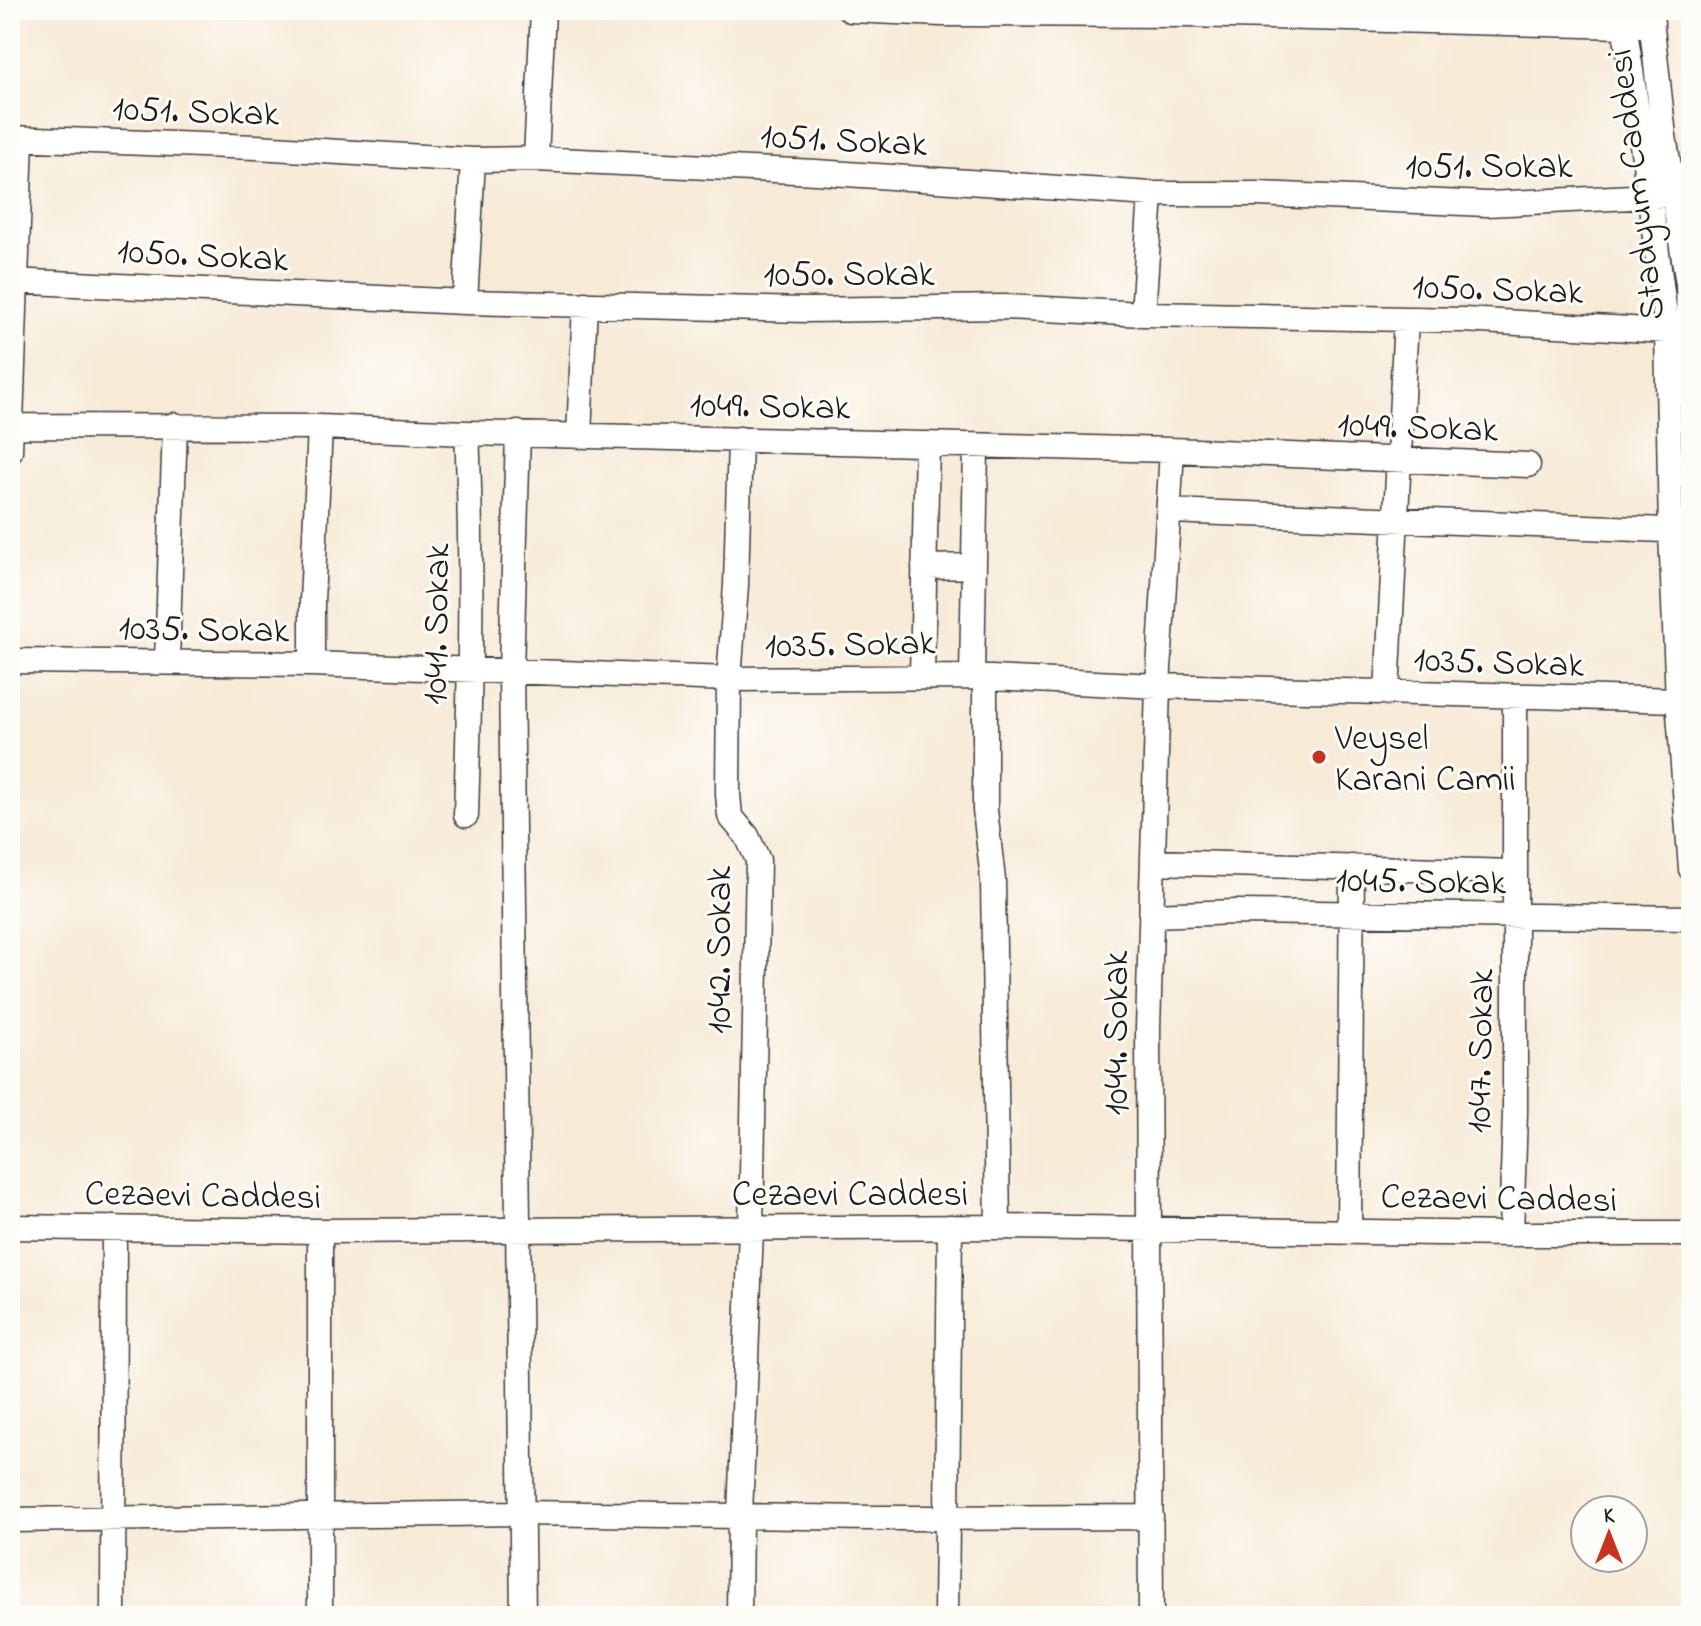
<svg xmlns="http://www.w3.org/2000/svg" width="1701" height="1626" viewBox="0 0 1701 1626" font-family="'Indie Flower',sans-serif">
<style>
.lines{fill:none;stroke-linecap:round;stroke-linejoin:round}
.minor-casing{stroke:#3d3b38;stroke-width:27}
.minor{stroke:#fff;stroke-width:24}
.poi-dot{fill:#c8321e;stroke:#fdfcf7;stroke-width:3}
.labels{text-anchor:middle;stroke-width:6;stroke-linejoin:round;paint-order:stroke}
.street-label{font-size:36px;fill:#1c1c1c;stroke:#fdfcf7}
.poi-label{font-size:36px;fill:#1c1c1c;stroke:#fdfcf7;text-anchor:start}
</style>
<rect width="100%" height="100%" fill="#fdfcf7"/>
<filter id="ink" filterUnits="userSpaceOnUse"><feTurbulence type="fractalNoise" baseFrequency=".0125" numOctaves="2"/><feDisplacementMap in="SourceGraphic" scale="16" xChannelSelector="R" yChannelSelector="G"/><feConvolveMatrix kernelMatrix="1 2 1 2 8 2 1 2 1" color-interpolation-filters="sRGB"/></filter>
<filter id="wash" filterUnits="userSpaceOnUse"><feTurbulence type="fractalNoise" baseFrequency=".006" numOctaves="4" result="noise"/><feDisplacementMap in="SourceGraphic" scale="32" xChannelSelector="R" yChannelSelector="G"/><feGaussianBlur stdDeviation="1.8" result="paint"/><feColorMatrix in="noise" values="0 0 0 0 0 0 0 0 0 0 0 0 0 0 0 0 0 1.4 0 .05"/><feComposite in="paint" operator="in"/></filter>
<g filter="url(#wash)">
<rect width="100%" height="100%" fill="#f7ead7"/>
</g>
<g filter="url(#ink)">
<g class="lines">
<g class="minor-casing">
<path id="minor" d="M850 10 942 14 1187 15 1624 26 1652 23
M1622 10 1650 198 1667 331 1671 531 1678 700 1691 869
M1650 10 1664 136 1688 284 1691 399
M10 138 256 147 473 160 536 159 816 172 1151 194H1258L1487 204 1673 195
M536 159 543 10
M10 281 465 302 806 310 1005 307 1143 314 1463 320 1667 331 1687 329
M465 302 473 160
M1143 314 1151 194
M10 426 320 427 467 433 1172 450 1528 465
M518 433 511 671 523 1616
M579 435 585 304
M10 451 21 139
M1169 511 1691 531
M924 567 974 566
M10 661 312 664 729 679 972 677 1158 686 1678 700 1691 698
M167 661 175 425
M312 664V602L320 427
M922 676 927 444
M972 677 976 446
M985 678V810L993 880 998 1227
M1387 693 1406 319
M466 815C470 688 473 561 467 433
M1154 862 1515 872
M1151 915 1236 912 1691 918
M10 1227 320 1231 998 1227 1511 1234H1691
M320 1231V1616
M1349 1231 1352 867
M1511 1234 1515 1113V697
M10 1520 521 1513 871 1518 1151 1517
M113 1616 114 1228
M739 1616 740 1516 751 1228 758 860 747 836 730 816 728 794 729 679 736 585 740 439
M946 1616 950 1227
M1151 1616 1148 1029 1158 686 1172 450"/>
</g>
<use href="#minor" class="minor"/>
</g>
</g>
<circle class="poi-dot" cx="1319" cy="757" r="8"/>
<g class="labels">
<g class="street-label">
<text transform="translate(196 109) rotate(2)" y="13">1051. Sokak</text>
<text transform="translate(844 138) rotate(3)" y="13">1051. Sokak</text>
<text x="1489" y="177">1051. Sokak</text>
<text transform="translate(1634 185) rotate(-97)" y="13">Stadyum Caddesi</text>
<text transform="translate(203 253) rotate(3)" y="13">1050. Sokak</text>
<text x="849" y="285">1050. Sokak</text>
<text transform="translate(1498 287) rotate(2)" y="13">1050. Sokak</text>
<text transform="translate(770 404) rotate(1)" y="13">1049. Sokak</text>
<text transform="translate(1418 425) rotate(2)" y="13">1049. Sokak</text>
<text transform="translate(434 624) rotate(-89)" y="13">1041. Sokak</text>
<text transform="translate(204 627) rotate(1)" y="13">1035. Sokak</text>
<text transform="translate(850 642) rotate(-1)" y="13">1035. Sokak</text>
<text transform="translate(1499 660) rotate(2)" y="13">1035. Sokak</text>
<text transform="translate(1421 879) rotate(1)" y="13">1045. Sokak</text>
<text transform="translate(717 950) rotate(-90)" y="13">1042. Sokak</text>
<text transform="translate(1114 1033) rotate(-90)" y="13">1044. Sokak</text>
<text transform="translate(1478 1051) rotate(-89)" y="13">1047. Sokak</text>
<text x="850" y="1205">Cezaevi Caddesi</text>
<text transform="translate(203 1193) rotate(1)" y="13">Cezaevi Caddesi</text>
<text transform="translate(1499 1196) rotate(1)" y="13">Cezaevi Caddesi</text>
</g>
<g class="poi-label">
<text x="1335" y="749">Veysel<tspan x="1335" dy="41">Karani Camii</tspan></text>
</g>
</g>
<rect width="1701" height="1626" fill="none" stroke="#fdfcf7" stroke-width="40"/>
<g transform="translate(1609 1534)"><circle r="38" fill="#fdfcf7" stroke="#a3a29f" stroke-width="2"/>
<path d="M0-6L14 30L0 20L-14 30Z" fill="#c8321e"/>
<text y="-12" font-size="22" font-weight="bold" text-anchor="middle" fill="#1c1c1c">K</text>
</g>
</svg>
